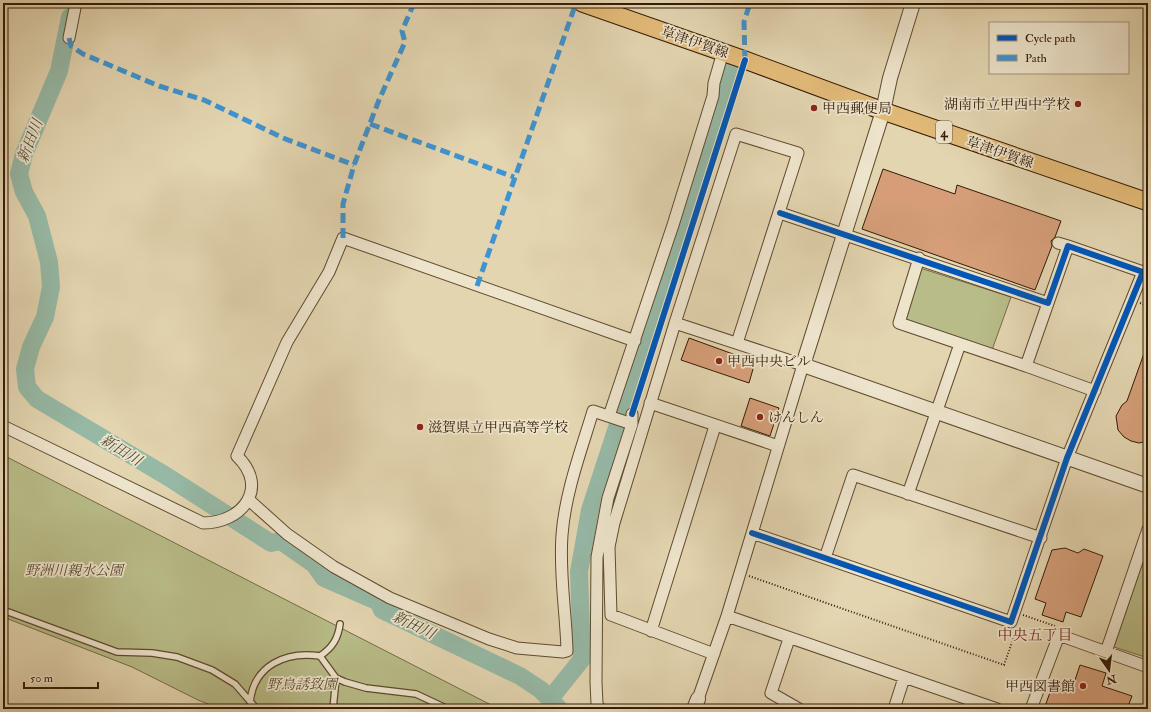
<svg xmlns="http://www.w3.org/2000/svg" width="1151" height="712" viewBox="0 0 1151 712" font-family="'IM FELL Double Pica','Noto Serif JP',serif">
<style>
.park{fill:#b8bc88;stroke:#766c46}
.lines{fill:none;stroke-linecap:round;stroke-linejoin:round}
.river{stroke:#96b9a6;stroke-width:18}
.building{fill:#d59e79;stroke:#351b05}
.service-casing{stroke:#604a30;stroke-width:8}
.minor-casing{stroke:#604a30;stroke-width:13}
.tertiary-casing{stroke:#604a30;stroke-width:16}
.primary-casing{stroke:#351b05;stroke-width:19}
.path{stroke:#351b05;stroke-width:2;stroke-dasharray:1 2;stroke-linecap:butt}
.service{stroke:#ede4cc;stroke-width:5.5}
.minor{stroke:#ede4cc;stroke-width:11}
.tertiary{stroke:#ede4cc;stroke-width:14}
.primary{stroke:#e2ba78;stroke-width:17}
.quiet{stroke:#3e94d1;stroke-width:5;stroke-dasharray:10 5;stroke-linecap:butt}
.cycleway-casing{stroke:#ede4cc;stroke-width:8}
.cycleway{stroke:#0057b8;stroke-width:6}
.poi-dot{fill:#8f2418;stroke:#ede4cc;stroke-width:1.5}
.labels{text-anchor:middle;stroke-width:3.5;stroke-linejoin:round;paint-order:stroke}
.shield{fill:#ede4cc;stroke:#6c5741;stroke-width:1}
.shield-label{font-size:13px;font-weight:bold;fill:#351b05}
.street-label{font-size:14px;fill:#351b05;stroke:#ede4cc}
.poi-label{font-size:14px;fill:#351b05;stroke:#ede4cc;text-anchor:start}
.park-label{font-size:14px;font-style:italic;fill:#5c4b2c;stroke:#ede4cc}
.water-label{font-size:15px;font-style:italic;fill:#524a35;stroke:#ede4cc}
.neighbourhood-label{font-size:15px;fill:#7a1f14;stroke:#ede4cc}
</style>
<rect width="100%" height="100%" fill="#e3d5b0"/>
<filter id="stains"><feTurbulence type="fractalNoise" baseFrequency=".005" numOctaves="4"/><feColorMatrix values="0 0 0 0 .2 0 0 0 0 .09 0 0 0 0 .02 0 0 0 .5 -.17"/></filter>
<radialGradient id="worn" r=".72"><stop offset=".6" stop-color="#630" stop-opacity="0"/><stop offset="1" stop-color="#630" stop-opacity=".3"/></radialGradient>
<path class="park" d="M920 268 1011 297 992 350 907 323 904 317Z
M3 455 499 709H221L198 700 132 667 3 617Z
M1148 547V658L1114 647Z"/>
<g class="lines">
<path class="river" d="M70 17 59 71 24 154 19 174 24 192 37 216 49 262 51 287 45 317 31 347 25 369 27 387 37 399 168 477 271 543 281 541 314 564 324 578 379 602 382 610 520 676 541 690 559 709
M550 699 582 659 579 572 590 510 666 278 707 143 733 70"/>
</g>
<path class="building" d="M883 169 955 194 957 185 1061 221 1055 237 1051 241 1052 246 1035 290 862 229Z
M689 338 755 362 749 383 681 360Z
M1147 345 1148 441 1139 443 1131 441 1124 437 1118 430 1116 416 1122 405 1127 401Z
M750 398 779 408 770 436 741 426Z
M1065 548 1078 553 1084 549 1103 556 1081 617 1066 612 1063 622 1042 615 1046 603 1035 599 1052 550Z
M1080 665 1106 673 1102 686 1132 696 1127 709H1044L1052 687 1060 690 1064 680 1074 683Z"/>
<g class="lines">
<g class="service-casing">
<path id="service" d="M3 610 117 652 152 653 177 657 212 670 235 684 255 707 258 709
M320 656C332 648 338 639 340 624
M250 702C254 665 286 651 320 656L336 678 345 682 366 688 416 694 448 709
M333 709 336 678"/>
</g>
<g class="minor-casing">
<path id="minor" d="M69 38 76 3
M1058 243 1068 246
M919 258 899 323 1026 366
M1048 303 1026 366 1095 391
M675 323 736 134 798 153 737 343
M650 403 778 446
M609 416 673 225 713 96 714 83 723 52
M3 426 203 523C242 523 270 488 237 456L287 342 329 272 343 238 635 341
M908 494 960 344
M249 500 287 534 334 567 390 598 489 639 517 648 563 652 567 651C566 612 559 574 562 535 565 493 581 451 593 411L632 424
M752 533 1011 622 1067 458 1143 272 1068 246 1048 303 780 213
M825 558 853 475 1041 538
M727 616 997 709
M651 631 715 426
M789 639 771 693 799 709
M1106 652 1148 529
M698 699 727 616 803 365 675 323 614 523 609 547 611 615 714 654
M600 709 597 704 596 682 597 557 608 498 632 424V414
M894 709 904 678
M1031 709 1059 635 1148 667"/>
</g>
<g class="tertiary-casing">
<path id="tertiary" d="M913 3 890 78 883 111 803 365 1148 486
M694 709 698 699"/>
</g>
<g class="primary-casing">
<path id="primary" d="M582 3 745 60 883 111 1148 202"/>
</g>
<path class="path" d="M1140 303 1148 306
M749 576 1004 665 1016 631
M1023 615 1055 626"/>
<use href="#service" class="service"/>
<use href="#minor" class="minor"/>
<use href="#tertiary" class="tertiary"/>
<use href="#primary" class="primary"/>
<path class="quiet" d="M69 38 71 46 83 54 159 86 204 100 283 138 354 165
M745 60 744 22 750 3
M370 124 514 177
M343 238V204L354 165 379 100 405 42 402 31 414 3
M477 286 576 3"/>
<g class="cycleway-casing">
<path id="cycleway" d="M632 414 745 60
M752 533 1011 622 1067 458 1143 272 1068 246 1048 303 780 213"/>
</g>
<use href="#cycleway" class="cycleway"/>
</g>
<g class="poi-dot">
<circle cx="1078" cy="104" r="4"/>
<circle cx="814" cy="108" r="4"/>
<circle cx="719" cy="361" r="4"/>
<circle cx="760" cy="417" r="4"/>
<circle cx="420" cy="427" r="4"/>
<circle cx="1083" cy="686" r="4"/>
</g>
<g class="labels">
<rect class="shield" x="936" y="121" width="16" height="22" rx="3"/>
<g class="shield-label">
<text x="944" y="137">4</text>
</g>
<g class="street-label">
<text transform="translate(695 42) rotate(19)" y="5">草津伊賀線</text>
<text transform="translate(1000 152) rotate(19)" y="5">草津伊賀線</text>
</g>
<g class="poi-label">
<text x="1070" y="109" text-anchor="end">湖南市立甲西中学校</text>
<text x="822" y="113">甲西郵便局</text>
<text x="727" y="366">甲西中央ビル</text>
<text x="768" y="422">けんしん</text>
<text x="428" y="432">滋賀県立甲西高等学校</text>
<text x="1075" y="691" text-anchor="end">甲西図書館</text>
</g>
<g class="park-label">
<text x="74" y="575">野洲川親水公園</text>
<text x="302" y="689">野鳥誘致園</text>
</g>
<g class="water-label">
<text transform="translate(30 141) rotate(-69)" y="5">新田川</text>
<text transform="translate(121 450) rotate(32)" y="5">新田川</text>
<text transform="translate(414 625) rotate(26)" y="5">新田川</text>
</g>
<g class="neighbourhood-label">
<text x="1035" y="640">中央五丁目</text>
</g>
</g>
<rect width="1151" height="712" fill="none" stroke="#e3d5b0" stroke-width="16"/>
<rect x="4" y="4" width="1143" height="704" fill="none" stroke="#351b05" stroke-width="2"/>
<rect x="8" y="8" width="1135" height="696" fill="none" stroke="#351b05"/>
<rect x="989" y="22" width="140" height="52" fill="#ede4cc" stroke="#a3947c"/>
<rect x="997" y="35" width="20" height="6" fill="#0057b8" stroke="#a3947c"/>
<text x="1025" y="42" font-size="12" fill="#351b05">Cycle path</text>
<rect x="997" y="55" width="20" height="6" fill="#3e94d1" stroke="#a3947c"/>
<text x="1025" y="62" font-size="12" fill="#351b05">Path</text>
<g transform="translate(1109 670) rotate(166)" stroke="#ede4cc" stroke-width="3" paint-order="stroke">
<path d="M0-3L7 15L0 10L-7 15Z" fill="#351b05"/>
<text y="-6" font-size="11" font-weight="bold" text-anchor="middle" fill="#351b05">N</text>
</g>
<path d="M24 682v6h74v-6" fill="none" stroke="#351b05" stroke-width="2"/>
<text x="30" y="682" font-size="12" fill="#351b05" stroke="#ede4cc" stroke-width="3" paint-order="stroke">50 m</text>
<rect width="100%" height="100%" filter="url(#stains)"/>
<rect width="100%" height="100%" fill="url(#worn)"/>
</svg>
